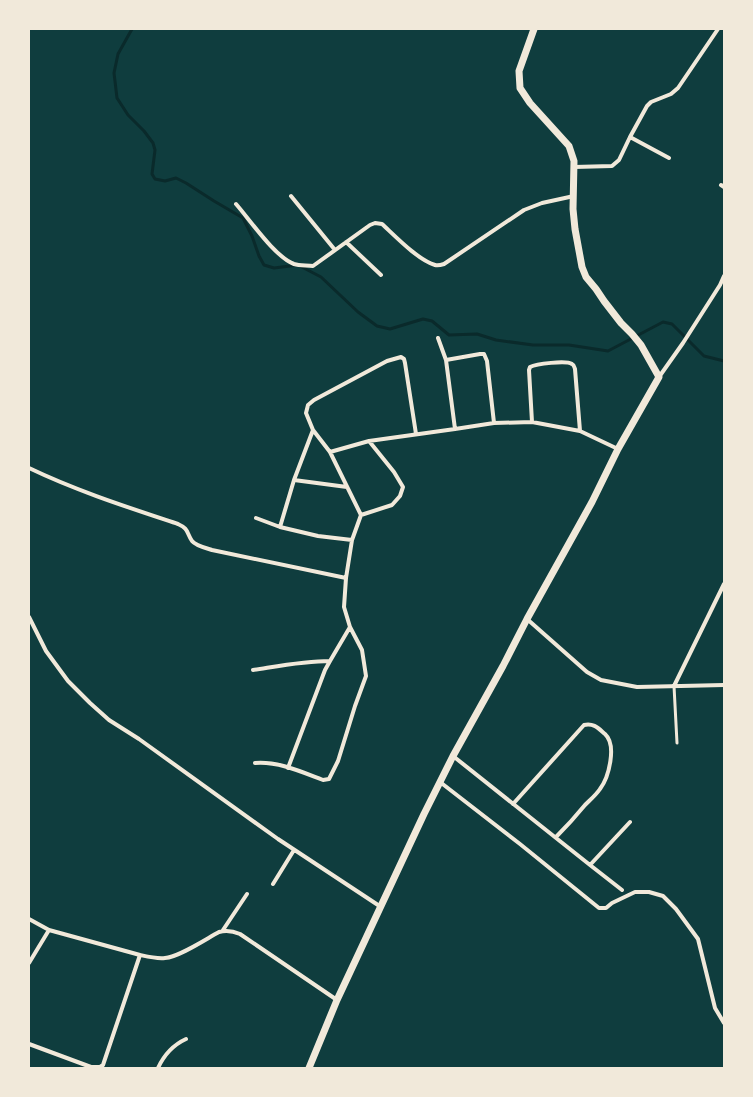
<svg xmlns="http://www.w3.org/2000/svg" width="753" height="1097" viewBox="0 0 753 1097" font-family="Raleway,sans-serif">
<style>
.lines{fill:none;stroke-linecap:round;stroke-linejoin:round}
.stream{stroke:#0a2a2b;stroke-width:3}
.service{stroke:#f1e9da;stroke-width:3}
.minor{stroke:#f1e9da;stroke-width:4}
.tertiary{stroke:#f1e9da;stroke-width:7}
</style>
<rect width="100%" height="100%" fill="#0f3d3e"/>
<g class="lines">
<path class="stream" d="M132 29 118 54 114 73 117 98 128 115 144 131 153 143 155 150 152 174 155 179 165 181 176 178 186 183 214 201 243 218 252 236 259 256 264 265 274 268 298 265 321 277 358 312 377 326 390 329 423 319 432 321 449 335 477 334 496 340 533 345H569L608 351 663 322 672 324 704 356 724 361"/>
<path class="service" d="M674 686 677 743"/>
<path class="minor" d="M630 137 669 158
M574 167 612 166 619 160 630 137 647 106 651 102 671 94 678 88 718 29
M721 185 724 187
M291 196 335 250
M236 204C250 220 275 257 294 264 300 266 307 265 313 266L370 225 375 223 382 224C395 236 418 260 435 265 438 266 441 265 444 264L524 210 542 203 574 196
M346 242 381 275
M438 338 446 360 455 429
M446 360 480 354H484L487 361 494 423
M659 377 683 343 720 285 724 276
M532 422 529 370 530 367C536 364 566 360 572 364 574 365 574 366 575 369L580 431
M330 452 369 441 455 429 494 423 532 422 580 431 618 449
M29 468C77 491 127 507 178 524 189 529 186 532 192 541 196 546 206 548 212 550L346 578
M294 480 347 487
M361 515 392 505 400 496 403 487 394 472 369 441
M256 518 280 527 318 536 352 540
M280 527 294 480 313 430
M29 617 46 651 68 681 90 703 109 720 139 739 278 839 381 907
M527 619 587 672 601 680 637 687 724 685
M253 670C279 666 304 661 330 661L350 627
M674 686 724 584
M453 756 590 865 630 822
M255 763C278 761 302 772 323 780L329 779 338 761 355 706 366 676 362 650 350 627 344 607 346 578 352 540 361 515 330 452 313 430 306 413 308 405 314 400 387 361 401 357 404 359 405 363 416 434
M288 768 325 670 330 661
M440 782 520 844 599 908H606L612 903 635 892H649L663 896 676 909 698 939 715 1008 724 1023
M513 804 584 725C594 723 598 728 605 734 617 745 609 777 600 789 596 795 590 800 585 805 576 816 566 827 556 837
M590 865 622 890
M273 884 294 850
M29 919 49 930 140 955 103 1065 100 1067H91L29 1044
M223 930 247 894
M140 955C149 957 157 959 165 958 179 957 206 939 219 932 226 930 233 931 240 934L337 1000
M29 963 49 930
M158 1068C164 1055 173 1045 186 1039"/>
<path class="tertiary" d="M309 1068 337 1000 424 814 453 756 503 666 527 619 592 502 618 449 659 377 641 345 632 334 621 323 604 301 596 289 586 277 582 267 575 229 573 209 574 161 569 146 530 103 520 88 519 71 534 29"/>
</g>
<rect width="753" height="1097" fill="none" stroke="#f1e9da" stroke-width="60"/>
</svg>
